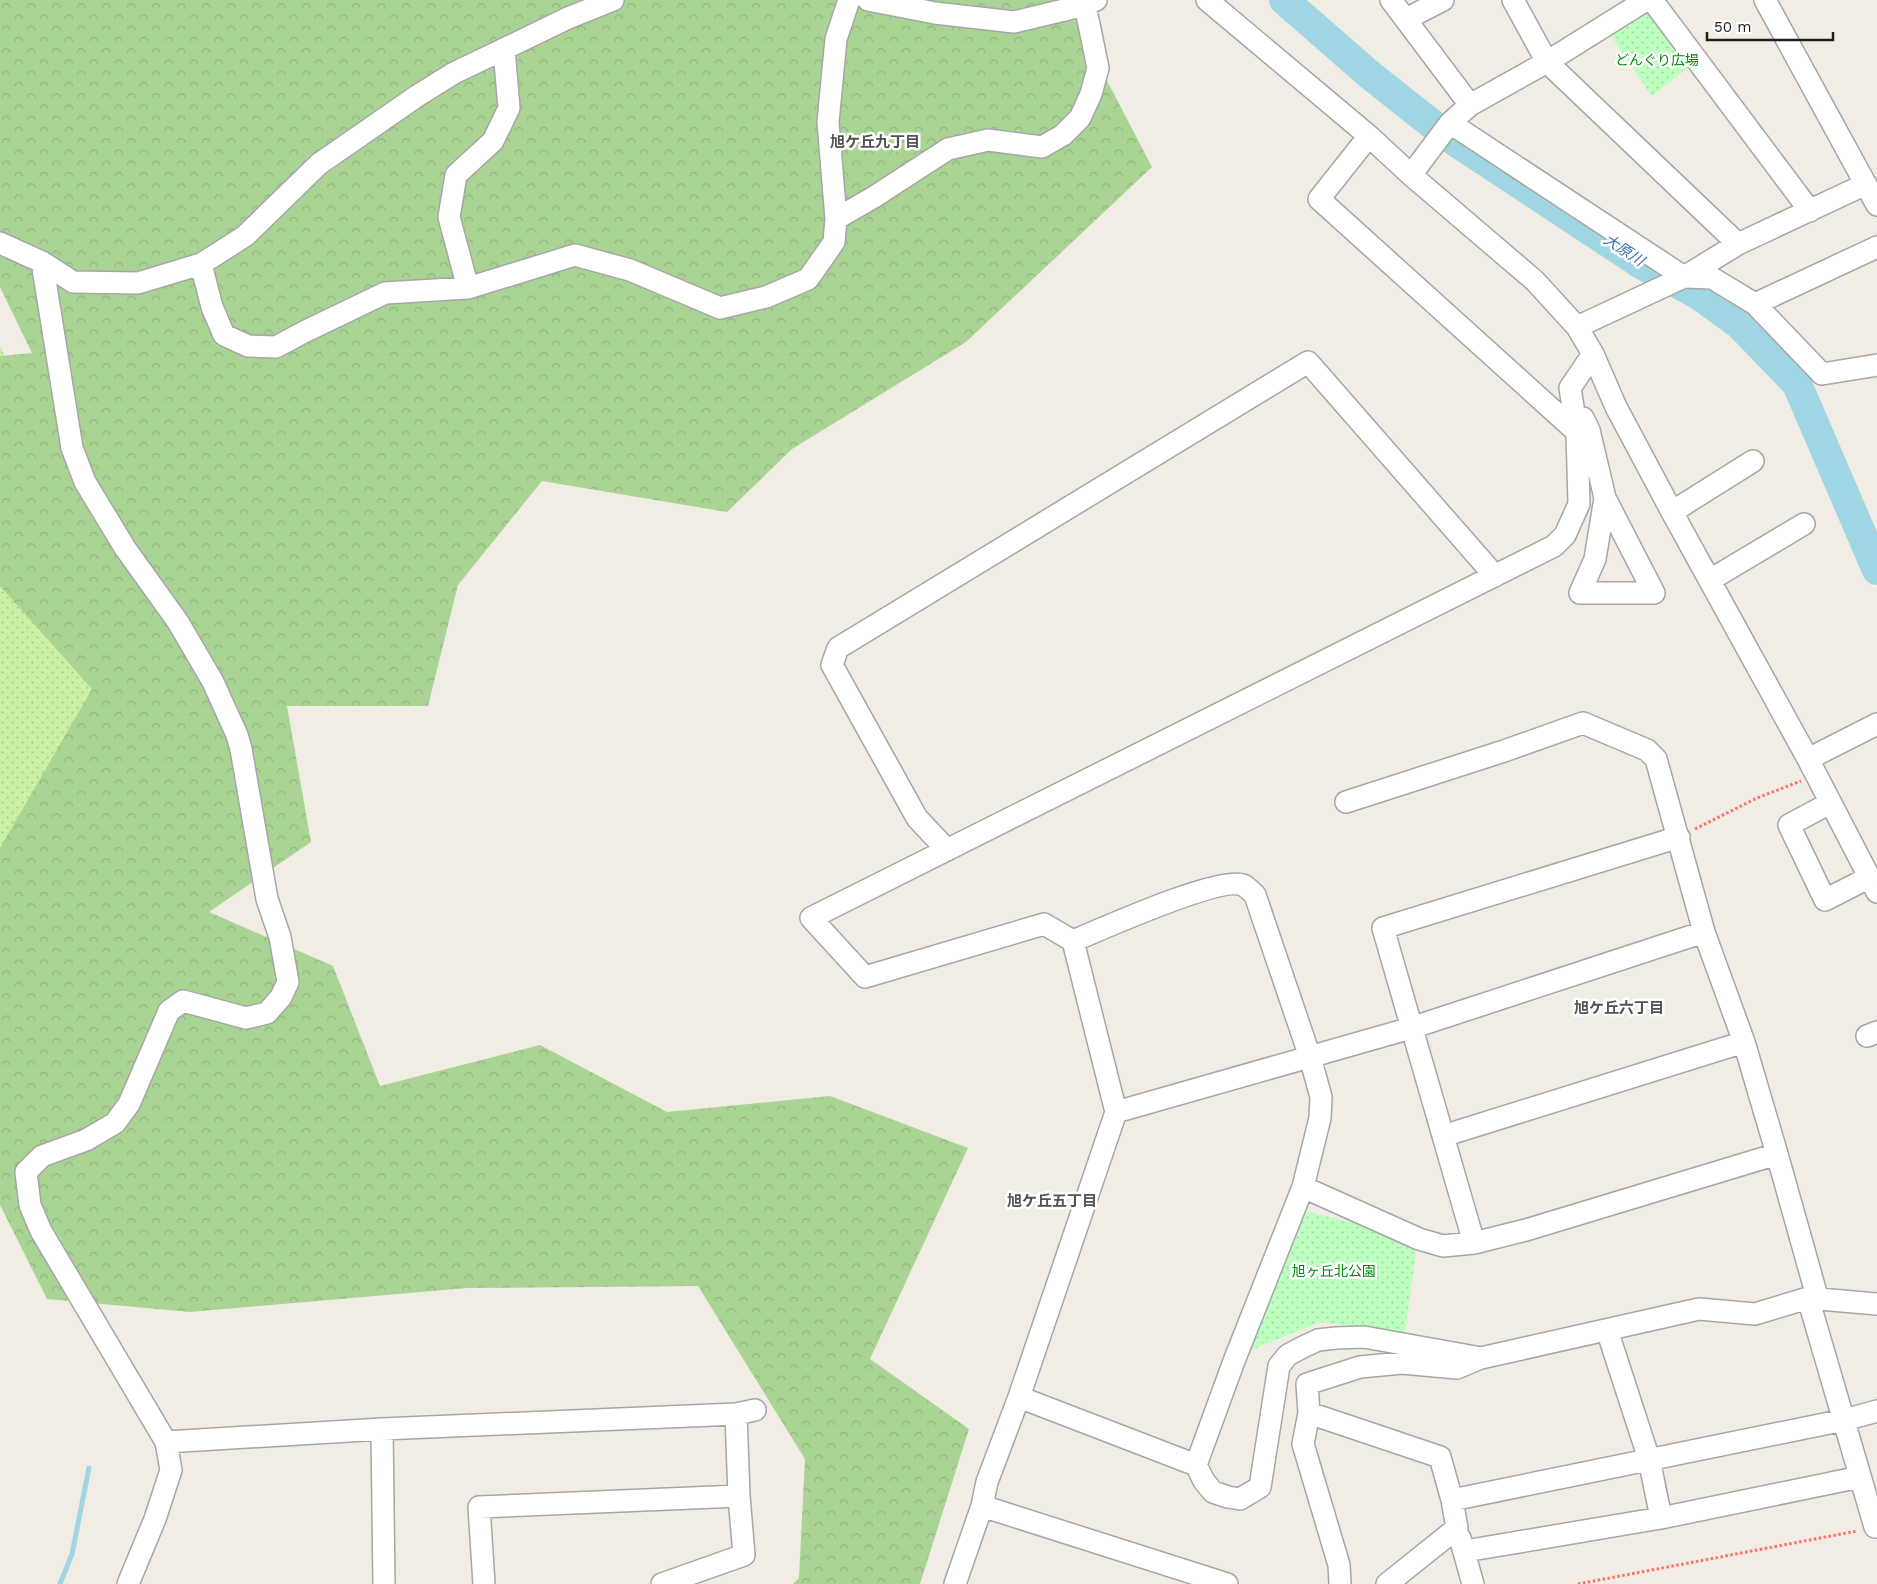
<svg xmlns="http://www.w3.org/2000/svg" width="1877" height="1584" viewBox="0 0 1877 1584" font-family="'Work Sans','Noto Sans JP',sans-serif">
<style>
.grass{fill:url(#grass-dots)}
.forest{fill:url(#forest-crowns)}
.park{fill:url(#park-dots)}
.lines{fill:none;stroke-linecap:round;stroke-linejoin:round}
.stream{stroke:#a0d6e3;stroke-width:5}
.river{stroke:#a0d6e3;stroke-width:30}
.minor-casing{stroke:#a6a6a6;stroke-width:24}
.path{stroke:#ff7166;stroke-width:3;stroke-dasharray:2.5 2.5;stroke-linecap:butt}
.minor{stroke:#fff;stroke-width:21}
.labels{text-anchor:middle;stroke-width:5;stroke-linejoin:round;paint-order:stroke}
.park-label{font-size:14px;fill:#008907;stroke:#fff}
.neighbourhood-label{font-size:15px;font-weight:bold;fill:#525252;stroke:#fff}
.water-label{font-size:15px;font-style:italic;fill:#3c76a8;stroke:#fff}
</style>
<defs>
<pattern id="grass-dots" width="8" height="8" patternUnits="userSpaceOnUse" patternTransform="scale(1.25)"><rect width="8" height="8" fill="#ccf0a4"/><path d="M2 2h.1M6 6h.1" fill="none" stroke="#afcd8d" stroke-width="1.8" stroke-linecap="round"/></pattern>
<pattern id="forest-crowns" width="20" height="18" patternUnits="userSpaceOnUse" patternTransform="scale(1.25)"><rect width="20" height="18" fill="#a9d494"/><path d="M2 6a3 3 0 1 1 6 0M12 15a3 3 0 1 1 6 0" fill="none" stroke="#91b67f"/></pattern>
<pattern id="park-dots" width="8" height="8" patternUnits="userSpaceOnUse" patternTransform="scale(1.25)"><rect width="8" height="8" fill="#bcffbf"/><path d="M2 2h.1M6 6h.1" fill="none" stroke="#a1daa4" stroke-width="1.8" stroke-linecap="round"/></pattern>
</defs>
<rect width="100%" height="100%" fill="#f1ece4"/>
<path class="grass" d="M0 346 227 838 0 1018Z"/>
<path class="forest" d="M0 0H1065L1152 167 966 342 792 449 727 512 542 481 458 585 428 706H287L311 842 209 912 333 966 380 1086 540 1045 667 1112 830 1096 968 1148 870 1359 969 1429 920 1584H793L799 1578 805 1459 698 1286 467 1288 190 1312 47 1299 0 1205V848L92 689 0 586V356L32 353 0 287Z"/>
<path class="park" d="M1651 11 1691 65 1652 96 1609 33Z
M1309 1212 1358 1224 1417 1245 1405 1332 1319 1322 1244 1353 1299 1219Z"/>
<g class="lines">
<path class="stream" d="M60 1584 72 1554 89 1468"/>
<path class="river" d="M1284 0 1370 75 1447 136 1641 264 1699 295 1739 324 1797 384 1877 570"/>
<g class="minor-casing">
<path id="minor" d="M868 0 935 13 1014 22 1085 5 1096 0
M1207 0 1369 136 1411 175 1535 281 1577 327 1593 354 1616 407 1672 512 1808 759 1877 892
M1391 0 1470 105
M1513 0 1547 62 1738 244
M1652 0 1810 211
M1765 0 1877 205
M1406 19 1443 0
M1450 123 1684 277 1712 278 1755 304 1822 374 1877 365
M1369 136 1319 199 1577 432
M1411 175 1450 123 1470 105 1547 62 1646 0
M836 219 874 197 948 149 988 140 1042 147 1063 135 1080 118 1091 94 1098 68 1085 5
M0 243 42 262 73 282 138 283 201 264 245 236 319 164 417 96 454 73 504 49 568 18 613 0
M42 262 72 448 85 482 125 548 178 622 213 682 237 735 241 749 267 899 280 937 288 982 281 997 267 1013 246 1018 183 1001 169 1011 129 1104 115 1123 86 1140 42 1156 26 1172 30 1205 41 1231 166 1442 171 1470 155 1519 128 1584
M201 264 212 307 224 335 248 346 276 347 304 332 385 293 468 288 575 255 630 270 720 308 766 297 808 279 834 242 836 219 828 122 836 39 849 0
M468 288 449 217 456 175 493 141 509 108 504 49
M1755 304 1877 247
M1577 327 1684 277 1738 244 1866 184
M1583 418 1589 430 1605 498 1654 593H1580L1595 559 1605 498
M1672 512 1753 461
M1710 580 1804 524
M1808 759 1877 724
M1346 802 1504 751 1583 723 1647 750 1656 759 1704 932 1744 1042 1777 1154 1818 1300
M1830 803 1789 825 1825 900 1870 877
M947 850 917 818 832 665 838 648 1308 362 1495 576
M1073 941 1044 924 865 977 811 918 1554 546 1565 535 1579 504 1577 432 1570 388 1593 354
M1867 1036 1877 1032
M1116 1112 1073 941C1102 929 1219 876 1243 885 1247 887 1252 892 1255 895L1310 1057 1321 1097 1320 1118 1303 1187
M1443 1136 1744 1042
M1474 1243 1383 928 1679 837
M1808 1298 1875 1527H1877
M1607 1330 1649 1459 1661 1518
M1019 1397 1196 1465 1204 1481 1213 1492 1228 1497 1240 1499 1260 1487 1279 1366 1288 1355 1303 1347 1318 1340 1336 1338 1364 1337 1481 1358 1699 1309 1755 1314 1808 1298 1877 1304
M1309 1413 1440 1457 1452 1500
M382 1429 384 1584
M166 1442 382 1429 736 1414 755 1410
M1196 1465 1234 1361 1303 1187 1419 1239 1443 1246 1474 1243 1526 1230 1777 1154
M982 1506 1227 1584
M1460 1538 1473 1584
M1465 1551 1661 1518 1860 1477
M484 1584 479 1507 739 1496
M662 1584 744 1555 739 1496 736 1414
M955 1584 982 1506 987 1482 1019 1397 1116 1112 1411 1028 1704 932
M1340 1584 1339 1565 1303 1444 1309 1413 1307 1384 1360 1367 1402 1363 1457 1368 1478 1359
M1387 1584 1457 1528 1452 1500 1844 1420 1877 1411"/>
</g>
<path class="path" d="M1695 829 1757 798 1801 781
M1578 1584 1857 1531"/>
<use href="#minor" class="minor"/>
</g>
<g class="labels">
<g class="park-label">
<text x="1657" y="65">どんぐり広場</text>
<text x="1334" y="1276">旭ヶ丘北公園</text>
</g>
<g class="neighbourhood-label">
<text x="875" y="147">旭ケ丘九丁目</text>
<text x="1619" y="1013">旭ケ丘六丁目</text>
<text x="1052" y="1206">旭ケ丘五丁目</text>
</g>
<g class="water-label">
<text transform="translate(1624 250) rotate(33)" y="5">大原川</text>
</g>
</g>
<path d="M1707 32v8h126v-8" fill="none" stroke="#1f1f1f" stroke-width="2.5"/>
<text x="1714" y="32" font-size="15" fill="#1f1f1f" stroke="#ffffff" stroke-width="4" paint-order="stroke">50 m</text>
</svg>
